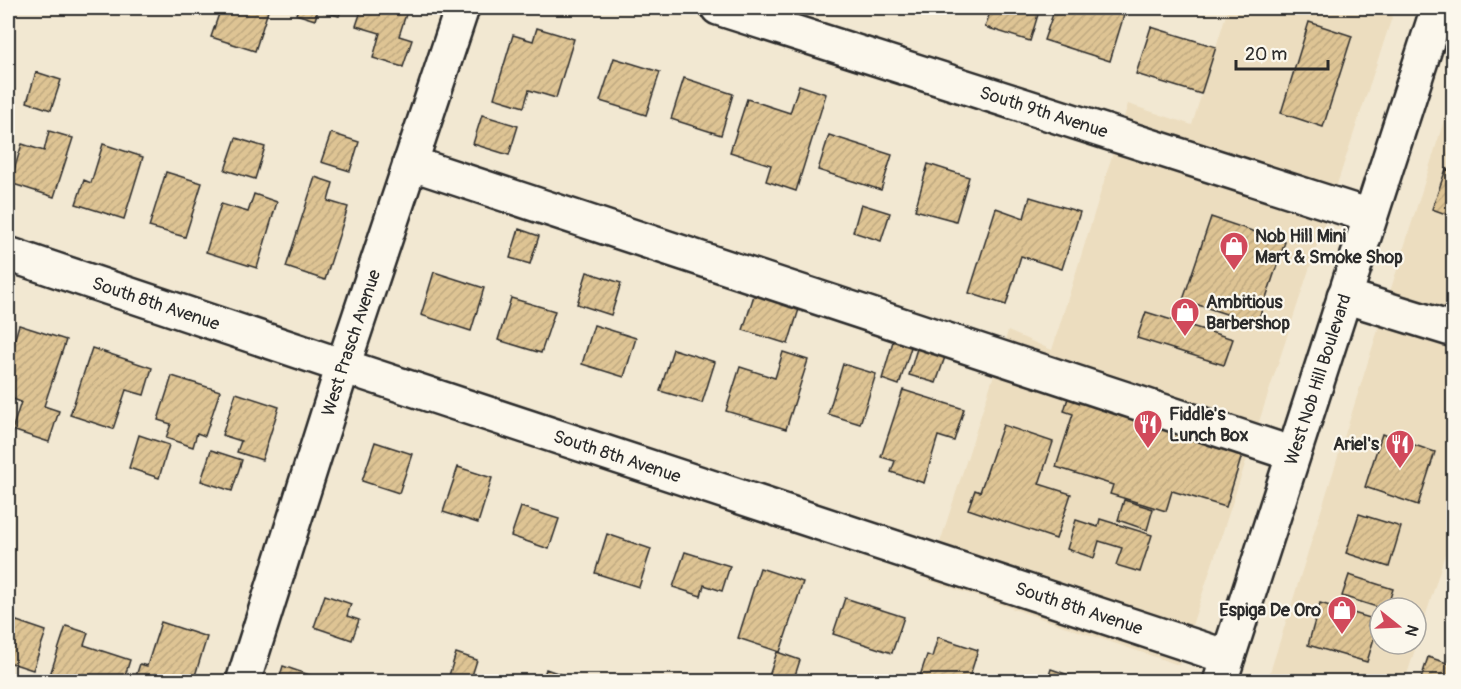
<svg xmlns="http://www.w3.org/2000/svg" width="1461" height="689" viewBox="0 0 1461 689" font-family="Pangolin,sans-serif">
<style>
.built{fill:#ecddbf;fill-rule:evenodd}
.building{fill:url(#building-hatch);stroke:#2b2b2b;stroke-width:1.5}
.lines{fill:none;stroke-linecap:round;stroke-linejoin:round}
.minor-casing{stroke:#2b2b2b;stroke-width:38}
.major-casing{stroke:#2b2b2b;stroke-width:38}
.minor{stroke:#fbf7ec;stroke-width:33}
.major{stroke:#fbf7ec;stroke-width:33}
.labels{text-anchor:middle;stroke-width:4.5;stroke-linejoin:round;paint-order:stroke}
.street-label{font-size:18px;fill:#2b2b2b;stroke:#fbf7ec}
.poi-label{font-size:18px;font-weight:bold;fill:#2b2b2b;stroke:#fbf7ec;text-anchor:start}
</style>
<defs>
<pattern id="building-hatch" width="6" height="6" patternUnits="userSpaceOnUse" patternTransform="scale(1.5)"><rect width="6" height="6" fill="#dec494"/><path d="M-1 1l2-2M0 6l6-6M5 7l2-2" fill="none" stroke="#bfa980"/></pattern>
</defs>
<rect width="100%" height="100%" fill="#f2e8d2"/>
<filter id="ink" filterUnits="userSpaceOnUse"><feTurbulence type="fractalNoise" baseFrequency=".0167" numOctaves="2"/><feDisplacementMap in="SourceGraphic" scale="12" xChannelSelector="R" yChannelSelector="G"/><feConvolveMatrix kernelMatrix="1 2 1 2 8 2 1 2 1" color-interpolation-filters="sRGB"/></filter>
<g filter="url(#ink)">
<path class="built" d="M1228 8H1395L1179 665 928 580 1008 331 1052 350 1128 104 1192 125Z
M1453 92V529L1405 681 1267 682ZM1380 608H1416V644H1380Z"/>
<path class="building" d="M221 8H269L255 51 211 37Z
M299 8H342L339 16 318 10 315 20 296 14Z
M362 8H408L399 36 412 40 403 67 373 58 380 33 356 26Z
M985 8H1040L1030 41 985 27 991 9Z
M1055 8 1075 14 1077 8H1101L1124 15 1110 61 1044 40Z
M1309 22 1352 36 1323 127 1281 113Z
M1151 27 1216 47 1201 94 1136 74Z
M537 28 574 39 556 98 529 90 524 107 494 98 513 35 533 41Z
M614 58 660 72 646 115 600 101Z
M36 72 61 80 51 110 27 102Z
M684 78 733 94 721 135 671 119Z
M799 85 826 94 796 191 766 181 771 165 730 152 747 99 790 113Z
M482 115 518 126 509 155 473 144Z
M49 131 73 138 54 197 10 183 22 144 44 151Z
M331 133 359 142 350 171 321 162Z
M829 135 892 155 881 190 818 170Z
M236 138 265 147 255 179 225 170Z
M103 144 143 157 124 219 76 204 84 180 91 183Z
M928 164 969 177 956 221 915 210Z
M1446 169 1454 172V217L1432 209Z
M166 172 202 183 185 237 149 227Z
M315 177 333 183 328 201 348 207 325 280 286 267Z
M254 194 277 202 257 268 206 252 221 204 248 212Z
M1030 197 1080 212 1062 269 1021 256 1006 305 969 293 996 208 1024 218Z
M861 204 890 213 881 241 853 232Z
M1211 217 1285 242 1257 324 1183 300Z
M519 229 539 236 530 264 510 258Z
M434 272 484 288 471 331 421 315Z
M587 272 621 283 611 315 577 304Z
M755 292 800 306 788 344 743 330Z
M511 298 555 311 541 353 498 340Z
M1146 312 1233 339 1224 365 1137 338Z
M19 325 66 340 44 406 59 411 49 442 12 430 21 402 8 397V361Z
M594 325 636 338 624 377 582 364Z
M894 338 912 344 899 385 882 379Z
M918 345 946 354 936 383 909 375Z
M92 348 152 368 144 395 126 390 113 429 70 415Z
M673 349 715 362 702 403 660 391Z
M783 352 808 360 786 429 726 411 740 367 775 378Z
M843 364 876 374 860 424 828 414Z
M172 376 220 391 205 436 197 433 193 447 166 438 171 424 158 420Z
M903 390 964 409 954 441 938 436 924 483 891 472 895 461 881 457Z
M236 393 279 407 262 460 237 452 241 441 222 435Z
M1068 398 1243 452 1226 507 1172 491 1166 511 1110 494 1113 485 1056 467 1073 414 1064 411Z
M1003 425 1053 442 1039 484 1071 494 1056 539 968 509 975 490 980 492Z
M1382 434 1435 452 1418 505 1365 487Z
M139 435 169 445 159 478 129 468Z
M375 442 412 454 399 493 362 481Z
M211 450 242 460 232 491 201 481Z
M458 467 492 478 478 523 443 512Z
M1124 500 1153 509 1147 530 1118 520Z
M521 507 559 519 549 549 511 536Z
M1359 514 1401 527 1389 567 1346 553Z
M1100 519 1152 535 1140 572 1116 565 1122 548 1099 541 1094 558 1067 549 1076 520 1098 527Z
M607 534 651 549 639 587 595 573Z
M685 552 730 566 722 591 704 585 701 596 673 587Z
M760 568 803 582 780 652 738 638Z
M1349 575 1393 589 1387 608H1380L1342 596Z
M325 595 351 604 347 616 359 620 352 640 314 627Z
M845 598 904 617 892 653 833 634Z
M1320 603 1370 618 1368 626 1377 628 1367 662 1308 645Z
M8 618 46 631 33 670 8 662Z
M161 622 207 637 193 682H134L140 664 147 666Z
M66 626 88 633 84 645 130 660 123 682H61L49 678Z
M938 637 978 650 968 682H918L927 655 932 657Z
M777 652 800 660 793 682H767Z
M456 653 477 660 470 682H447Z
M1428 657 1454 665V682H1420Z
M283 666 330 682H278Z
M546 669 583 682H542Z
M1051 669 1089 682H1047Z"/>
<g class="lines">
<g class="minor-casing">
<g id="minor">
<path id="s1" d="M718 8 1370 216"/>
<path d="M410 163 1293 454"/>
<path id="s2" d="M8 254 343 366 1227 657"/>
<path d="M1344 296 1454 330"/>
<path id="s3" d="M243 682 343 366 462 8"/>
</g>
</g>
<g class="major-casing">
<g id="major">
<path id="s4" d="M1220 682 1438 8"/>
</g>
</g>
<use href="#minor" class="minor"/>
<use href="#major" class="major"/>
</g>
</g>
<defs>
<g id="shop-pin" transform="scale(1.5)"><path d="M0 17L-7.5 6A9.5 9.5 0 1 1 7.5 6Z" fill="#d1495b" stroke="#fbf7ec"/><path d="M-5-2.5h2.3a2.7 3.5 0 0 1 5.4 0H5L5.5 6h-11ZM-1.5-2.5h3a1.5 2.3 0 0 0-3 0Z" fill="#fff"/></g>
<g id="restaurant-pin" transform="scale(1.5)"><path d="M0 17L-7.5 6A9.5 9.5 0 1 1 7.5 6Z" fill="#d1495b" stroke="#fbf7ec"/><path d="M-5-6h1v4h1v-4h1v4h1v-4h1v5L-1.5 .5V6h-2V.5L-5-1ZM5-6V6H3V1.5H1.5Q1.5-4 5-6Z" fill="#fff"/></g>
</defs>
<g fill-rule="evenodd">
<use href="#shop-pin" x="1234" y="246"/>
<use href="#shop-pin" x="1185" y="312"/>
<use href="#restaurant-pin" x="1148" y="424"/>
<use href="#restaurant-pin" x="1400" y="444"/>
<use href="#shop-pin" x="1342" y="610"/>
</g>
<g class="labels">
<g class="street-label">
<text dy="6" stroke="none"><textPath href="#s1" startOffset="342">South 9th Avenue</textPath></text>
<text dy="6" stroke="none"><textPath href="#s2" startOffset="156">South 8th Avenue</textPath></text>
<text dy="6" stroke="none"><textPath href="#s3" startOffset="356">West Prasch Avenue</textPath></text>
<text dy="6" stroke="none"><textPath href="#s4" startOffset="318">West Nob Hill Boulevard</textPath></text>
<text dy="6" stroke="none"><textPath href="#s2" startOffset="642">South 8th Avenue</textPath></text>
<text dy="6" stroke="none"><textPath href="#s2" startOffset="1128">South 8th Avenue</textPath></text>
</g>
<g class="poi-label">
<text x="1255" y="242">Nob Hill Mini<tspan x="1255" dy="21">Mart &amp; Smoke Shop</tspan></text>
<text x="1206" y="308">Ambitious<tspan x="1206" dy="21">Barbershop</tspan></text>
<text x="1169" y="420">Fiddle's<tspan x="1169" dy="21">Lunch Box</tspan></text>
<text x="1379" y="450" text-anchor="end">Ariel's</text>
<text x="1321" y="616" text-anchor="end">Espiga De Oro</text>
</g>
</g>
<rect width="1461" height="689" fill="none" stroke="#fbf7ec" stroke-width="30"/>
<rect x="15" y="15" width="1431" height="659" fill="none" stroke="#2b2b2b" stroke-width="2" filter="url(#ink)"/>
<g transform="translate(1398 626) rotate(108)"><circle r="28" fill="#fbf7ec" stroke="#a8a59f" stroke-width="1.5"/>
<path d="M0-4.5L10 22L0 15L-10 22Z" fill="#d1495b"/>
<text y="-9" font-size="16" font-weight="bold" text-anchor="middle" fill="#2b2b2b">N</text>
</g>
<path d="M1236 60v9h92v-9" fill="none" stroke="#2b2b2b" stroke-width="3"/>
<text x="1245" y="60" font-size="18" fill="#2b2b2b" stroke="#fbf7ec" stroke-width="4.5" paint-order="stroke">20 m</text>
</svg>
